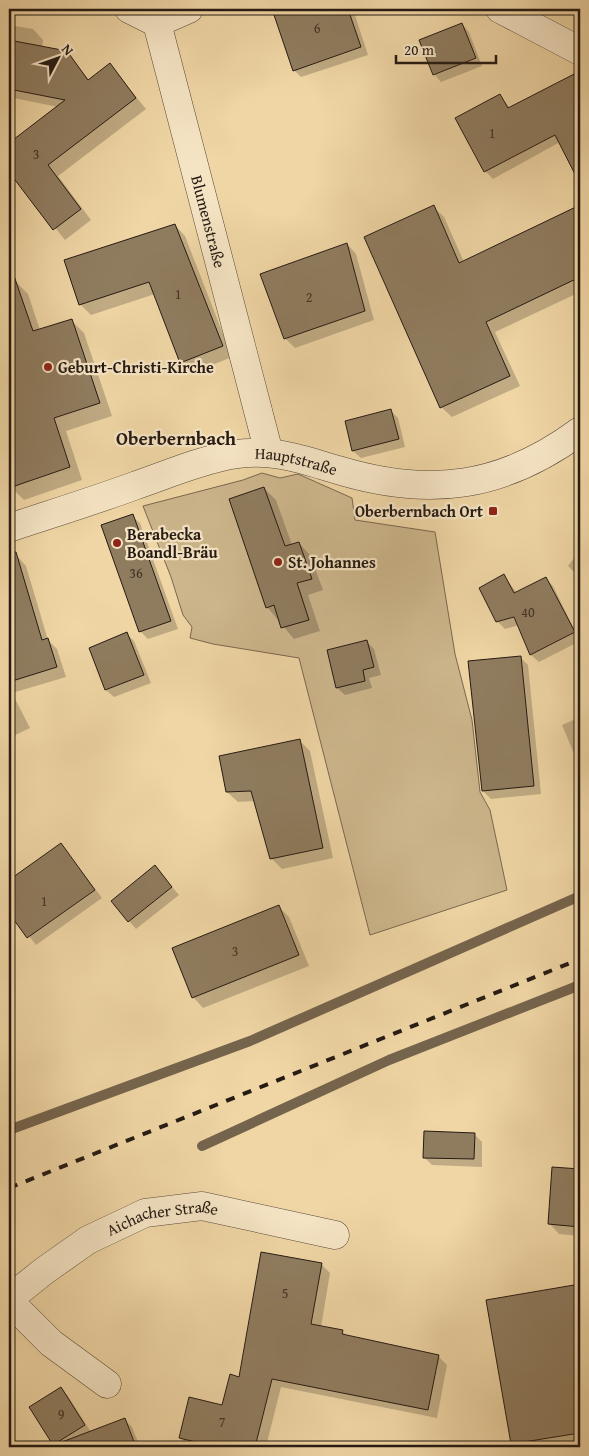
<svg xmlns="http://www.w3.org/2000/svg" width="589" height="1456" viewBox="0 0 589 1456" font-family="'Gentium Book Plus',serif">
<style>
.green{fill:#cdb68c;stroke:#796850}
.shadow{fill:#0003}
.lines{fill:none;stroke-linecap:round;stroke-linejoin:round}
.stream{stroke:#75644d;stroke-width:10}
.building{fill:#8f7c5f;stroke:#251a13}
.minor-casing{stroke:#584938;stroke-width:29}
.tertiary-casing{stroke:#584938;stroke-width:29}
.minor{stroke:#f5e4c4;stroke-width:28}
.tertiary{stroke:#f5e4c4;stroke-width:28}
.rail{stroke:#251a13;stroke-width:4;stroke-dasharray:9 9;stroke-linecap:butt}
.poi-dot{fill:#8f2418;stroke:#f5e4c4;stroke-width:2}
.labels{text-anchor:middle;stroke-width:4.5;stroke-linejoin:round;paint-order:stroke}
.number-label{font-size:14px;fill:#403226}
.street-label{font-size:16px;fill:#251a13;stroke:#f5e4c4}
.poi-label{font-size:16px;font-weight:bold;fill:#251a13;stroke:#f5e4c4;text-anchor:start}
.quarter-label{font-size:19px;font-weight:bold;fill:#251a13;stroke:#f5e4c4}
</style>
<rect width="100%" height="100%" fill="#f0d6a5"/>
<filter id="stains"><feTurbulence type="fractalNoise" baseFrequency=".004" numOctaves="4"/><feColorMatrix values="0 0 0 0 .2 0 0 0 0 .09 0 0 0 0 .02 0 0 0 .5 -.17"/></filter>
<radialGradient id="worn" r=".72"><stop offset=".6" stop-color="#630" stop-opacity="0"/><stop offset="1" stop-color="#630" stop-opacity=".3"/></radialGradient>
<path class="green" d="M262 473 280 478 298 474 352 498 355 520 435 532 455 654 472 720 480 792 490 810 507 890 370 935 299 658 213 644 190 638 192 627 183 615 171 577 143 506 243 480Z"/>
<path class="shadow" d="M277 9H353L368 55 301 77 294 70 273 10Z
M462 24 469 32 482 66 441 82 434 74Z
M9 25 33 29 43 40 42 48 66 52 89 80 110 65 146 109 58 176 91 220 65 240 9 170V144L58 107 9 97Z
M580 73V131L493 179 485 171 500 95 510 108Z
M433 207 444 217 464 262 574 210 580 216V292L495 332 520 386 452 417 441 407Z
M175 225 185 236 232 357 192 373 181 362 155 294 91 315 80 304Z
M347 244 356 254 374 320 295 348 285 338Z
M15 281 28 294 40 330 71 320 84 333 112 416 66 431 82 480 24 500 11 487 9 480V283Z
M390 410 398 418 405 447 361 458 353 451Z
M264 488 276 500 292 545 299 543 310 555 323 590 308 595 320 631 294 639 267 607Z
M132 516 140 523 178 629 148 639 141 632 102 526Z
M580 550V578L568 566Z
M17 556 26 566 48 640 57 649 66 677 12 693 30 728 9 738V559Z
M504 576 517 593 545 578 553 586 580 641 539 662 531 655 519 625 505 629 497 621Z
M127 634 134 641 151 683 114 697 106 690 90 648Z
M367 642 374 649 381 675 369 678 372 688 345 695 337 688Z
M520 657 528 665 541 794 491 799 483 791 470 662Z
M580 717V768L562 725Z
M300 741 310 751 333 858 282 869 271 858 255 801 238 802 227 792Z
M61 844 102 898 36 945 9 910V881Z
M155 867 179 895 136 929 112 901Z
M279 907 289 917 309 966 203 1008 193 997Z
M474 1134 482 1142V1167L432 1165 425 1158Z
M553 1168 580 1170V1236L559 1234 549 1223Z
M321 1264 330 1273 321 1327 342 1331 348 1337 438 1356 447 1365 437 1418 281 1387 266 1447H190L180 1438 223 1407 240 1378Z
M578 1286 580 1288V1445L565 1447H515L512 1444Z
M61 1388 68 1396 91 1432 124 1419 132 1427 140 1447H87L84 1438 69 1447H57L31 1408Z"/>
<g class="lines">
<path class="stream" d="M9 1130 250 1041 580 896
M202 1146 389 1060 580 985"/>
</g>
<path class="building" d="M272 9H348L361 47 293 71Z
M462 23 476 58 433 75 419 40Z
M9 40 67 51 88 80 110 63 136 98 48 165 81 209 53 230 9 172V143L65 100 9 89Z
M580 71V184L555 135 484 172 455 118 500 94 508 108Z
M434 205 459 263 580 205V277L486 322 510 376 440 408 364 237Z
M175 224 223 346 180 363 149 282 79 305 64 260Z
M347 243 365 311 284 339 260 274Z
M9 273H13L33 331 72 319 100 403 54 418 70 467 9 488Z
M391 409 399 439 352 451 345 421Z
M264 487 285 546 299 542 312 579 297 583 309 620 281 628 274 605 266 608 229 499Z
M133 514 171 621 139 632 101 525Z
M16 552 42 640 48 638 57 667 9 682V553Z
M504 574 514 593 546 577 575 632 530 655 514 617 496 622 479 588Z
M127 632 144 675 105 690 89 648Z
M367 640 374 667 363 670 365 681 336 688 327 650Z
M521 656 534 786 482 791 468 661Z
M300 739 323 848 270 859 251 791 226 792 219 756Z
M61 843 95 890 27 938 9 913V880Z
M155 865 172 887 128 922 111 901Z
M279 905 299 955 192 998 172 948Z
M424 1131 475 1133 474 1159 423 1158Z
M552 1167 580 1169V1227L548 1224Z
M261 1252 322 1263 311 1324 343 1330 342 1334 439 1355 428 1410 272 1379 255 1447H217L179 1438 189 1397 222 1405 230 1374 239 1377Z
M580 1284V1433L511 1444 486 1300Z
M61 1387 85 1425 53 1445 29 1407Z
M125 1418 136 1447H54V1445Z"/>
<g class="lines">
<g class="minor-casing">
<g id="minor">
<path d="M129 9 157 23"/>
<path id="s1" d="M189 9 157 23 269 453"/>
<path d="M500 9 580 51"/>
<path id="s2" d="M9 1299 44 1271 88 1240 145 1213 202 1206 335 1235"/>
<path d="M9 1301 51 1343 107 1384"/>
</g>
</g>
<g class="tertiary-casing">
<g id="tertiary">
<path id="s3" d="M9 528C51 514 93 501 134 486 166 475 198 461 231 455 272 448 300 459 338 470 430 498 503 488 580 431"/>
</g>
</g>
<use href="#minor" class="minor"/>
<use href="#tertiary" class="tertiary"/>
<path class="rail" d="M9 1188 580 959"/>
</g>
<g class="poi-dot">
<circle cx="48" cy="367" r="5"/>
<rect x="488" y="506" width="10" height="10" rx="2.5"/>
<circle cx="117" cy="543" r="5"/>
<circle cx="278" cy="562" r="5"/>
</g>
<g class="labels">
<g class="number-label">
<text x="317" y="33">6</text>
<text x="492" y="138">1</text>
<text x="36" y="159">3</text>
<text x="178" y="299">1</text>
<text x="309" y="302">2</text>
<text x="136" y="578">36</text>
<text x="528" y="617">40</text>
<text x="44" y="906">1</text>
<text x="235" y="956">3</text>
<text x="285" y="1298">5</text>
<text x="61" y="1419">9</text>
<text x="222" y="1427">7</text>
</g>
<g class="street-label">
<text dy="6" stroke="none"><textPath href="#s1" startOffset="240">Blumenstraße</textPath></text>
<text dy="6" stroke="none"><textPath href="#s3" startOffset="300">Hauptstraße</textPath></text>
<text dy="6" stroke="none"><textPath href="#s2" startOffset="178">Aichacher Straße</textPath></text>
</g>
<g class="poi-label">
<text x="58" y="373">Geburt-Christi-Kirche</text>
<text x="483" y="517" text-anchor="end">Oberbernbach Ort</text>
<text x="127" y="540">Berabecka<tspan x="127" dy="18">Boandl-Bräu</tspan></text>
<text x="288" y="568">St. Johannes</text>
</g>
<g class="quarter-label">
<text x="176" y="445">Oberbernbach</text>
</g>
</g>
<rect width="589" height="1456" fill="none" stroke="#f0d6a5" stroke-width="30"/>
<rect x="10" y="10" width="569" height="1436" fill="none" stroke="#251a13" stroke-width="2.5"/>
<rect x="15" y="15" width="559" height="1426" fill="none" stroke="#251a13"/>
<g transform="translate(58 58) rotate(49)" stroke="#f5e4c4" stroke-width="4" paint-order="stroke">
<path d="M0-4L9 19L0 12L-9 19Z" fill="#251a13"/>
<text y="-8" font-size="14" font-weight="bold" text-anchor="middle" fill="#251a13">N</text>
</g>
<path d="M396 55v8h100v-8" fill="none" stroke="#251a13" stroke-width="2.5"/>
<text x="404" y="55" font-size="15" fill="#251a13" stroke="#f5e4c4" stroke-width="4" paint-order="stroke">20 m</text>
<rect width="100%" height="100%" filter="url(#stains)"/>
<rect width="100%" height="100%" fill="url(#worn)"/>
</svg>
